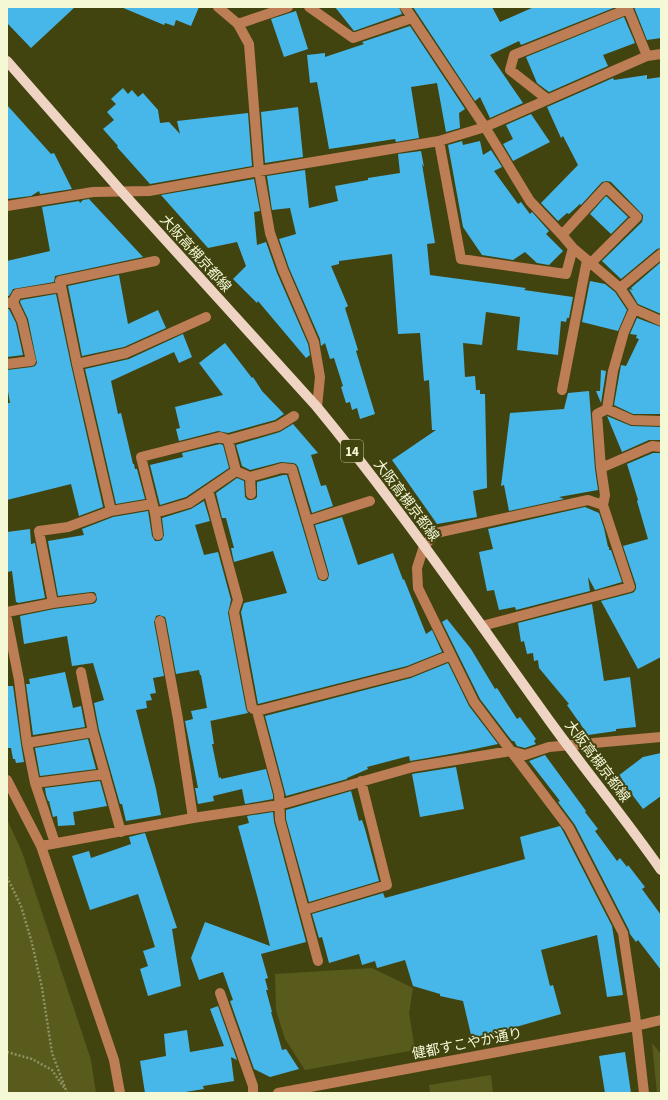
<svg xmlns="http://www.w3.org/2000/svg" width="668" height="1100" viewBox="0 0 668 1100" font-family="'Source Sans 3','Noto Sans JP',sans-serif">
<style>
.green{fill:#595b1c}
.building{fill:#47b7ea}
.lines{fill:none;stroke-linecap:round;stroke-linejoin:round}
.path{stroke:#8f9265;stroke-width:2.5;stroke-dasharray:2 2;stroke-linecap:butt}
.minor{stroke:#bd7d55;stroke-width:10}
.major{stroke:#efd4c4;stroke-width:10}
.labels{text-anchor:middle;stroke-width:4;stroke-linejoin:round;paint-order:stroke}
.shield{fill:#424410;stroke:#bfc29a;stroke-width:1}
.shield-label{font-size:13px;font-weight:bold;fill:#f4f8d5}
.street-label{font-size:14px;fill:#f4f8d5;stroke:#424410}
</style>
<rect width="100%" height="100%" fill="#424410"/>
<path class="green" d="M7 819 22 852 91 1060 96 1093H7Z
M372 968 413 988 409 1013 415 1050 305 1070 285 1039 276 1010 275 974Z
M652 1043 661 1054V1093H657Z
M491 1075 493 1093H430L429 1085Z"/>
<path class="building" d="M7 7H75L31 48 7 23Z
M121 7H199L191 26 176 20 174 26 165 23 164 25Z
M335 7H399L402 14 354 31Z
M413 7H492L500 22 534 7H616L521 45 519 41 490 55 523 103 490 118 480 97 475 101Z
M634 7H661V38L647 40Z
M296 11 308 49 284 57 271 19Z
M624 17 635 43 603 55 608 66 549 92 537 83 526 57Z
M410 26 465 109 459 113 460 128 446 132 437 83 411 87 419 138 396 142 395 139 329 149 317 82 310 83 307 55 325 53V57L364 44 362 42Z
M647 75V79L661 77V248L657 249 621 279 602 261 642 222 643 218V215L611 182 607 181 602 182 581 205 580 204 569 214 567 213 558 221 541 203 578 165 563 136 561 138 547 107 613 78 614 80Z
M123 88 128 94 132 90 138 97 143 93 158 110 160 123 169 122 180 134 177 121 248 113 252 166 150 184 117 147 118 146 103 129 114 120 107 112 116 104 111 99Z
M7 105 51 154 54 153 72 189 40 194 39 191 31 196 7 199Z
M298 107 303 157 265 163 261 112Z
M531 114 550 142 513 161 503 144 513 139 506 125Z
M462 141 463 145 480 141 483 155 491 150 502 167 494 171 518 204 521 202 530 214 532 212 549 231 546 234 563 251 549 265 537 263 525 252 513 260 482 255 463 227 448 145Z
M421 151 424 167 422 164 435 243 427 244 430 275 526 288 524 290 573 297 569 318H567L566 322 561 321 558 355 517 350 520 317 486 312 482 345 463 343 465 377 475 376 476 390H480V394H485L487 488 473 491 477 517 437 524 392 460 436 430H432L429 380 424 381 420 333 398 334 392 254 339 261V264L331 266 348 306 345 308 358 350 356 351 375 414 360 419 357 408 352 410 350 402 346 403 341 387 343 386 334 358 330 359 325 343 321 346 320 339 289 268 279 239 296 234 290 208 272 210 267 176 305 170 309 208 338 201 335 186 368 180V178L400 173 398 154Z
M254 179 260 211 254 212 257 245 266 242 277 273 308 344 310 355 306 358 258 301 257 303 233 279 246 266 237 242 208 248 161 195Z
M606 196 628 217 611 234 590 214Z
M89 199 143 257 59 275 55 276 54 282 13 289 9 296H7V261L50 251 42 207 79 201 80 203 83 200Z
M661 262V314L638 304 629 289 633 290 631 288Z
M119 275 128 324 158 310 166 328 124 347 82 356 68 286Z
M590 281 605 284 615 292 627 310 618 331 582 322Z
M56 294 71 365 103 507 79 516 71 484 7 500V403H10L7 386V370L32 367 35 366 37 363 28 319 20 302 21 300Z
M7 309H9L16 323 23 355 7 357Z
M637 318 661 327V414H633L614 405 621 365 626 366 639 339 636 338 637 335 630 334Z
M183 334 192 357 179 363 174 352 111 381 118 414 121 413 133 464H134L135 469H137L145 499 116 504 85 369 129 359Z
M225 343 252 378 253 377 262 391 284 414 275 420 228 433 218 431 179 441 176 429 180 428 175 407 223 395 199 363Z
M601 370 606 371 601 403 596 391H600Z
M589 391 595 469 598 490 559 497 564 499 509 511 504 485 501 486 510 413 564 409 568 393Z
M607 416 631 426 661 427V440H649L622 452Z
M293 424 318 453 311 455 321 486 326 485 333 506 312 513 298 467 296 464 293 463 281 462 250 470 242 466 236 445 280 432Z
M220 444 223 445 229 468 186 497 160 505 150 465 183 457 182 453Z
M653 453H661V657L638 669 601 601 632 593 634 592 636 589V585L623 546 648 539 637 501 638 500 627 464Z
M283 475H287L318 579 322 581H325L328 579 329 574 315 525 342 517 358 565 393 553 403 580 404 579 426 634 432 630 442 652 407 666 258 704 241 612 244 603 287 593 273 551 234 562 231 548H234L226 518H222L216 493 237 478 244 481 245 497 248 500H252L255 499 257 497V482Z
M204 501 210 521 195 525 204 555 218 552 231 600 228 613 246 709 248 713 210 721V718L214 744H212L219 778 221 777V779L266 769 273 795V799L245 804 242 789 213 796 214 801 198 804 195 788H198L185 721 193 719 191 711 207 708 201 675H200L199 670 176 674 166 620 165 617 159 615 156 616 154 622 164 676 153 678 156 693 150 694 152 700 146 701 147 708 136 710 156 789 161 815 126 821 122 804H120L99 730 94 703 104 700 93 663 72 666 67 636 24 644 20 616 54 609 92 604 95 603 97 600 96 594 94 592H91L58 596 48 541 84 535 82 529 113 517 148 511 152 536 155 541H159L162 540 164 535 162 518 191 509Z
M585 507 599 513 604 528 608 547H609V550H611L622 582 595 590 588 577 590 591 516 610 515 607 499 610 494 590 487 591 479 552 493 549 488 529Z
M30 529 31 544 35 543 45 598 18 603 17 602H16L12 571 7 572V532Z
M592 604 604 681 630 677 636 727 616 729V731L588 735 567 705 569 704 539 668 538 660 534 661 533 653 527 654 524 641 521 642 518 623Z
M447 619 471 649 495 689 497 688 517 719 520 717 536 739 534 741 536 744 525 748 517 746 514 741H512L480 699 442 622Z
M448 663 469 706 498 744 456 753 410 761 409 756 405 757 367 767 368 769 347 778V779L286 796 265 716 411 678Z
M65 672 73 708 81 706 85 727 33 735 26 684H30L29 679Z
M7 686H13L21 744 24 762 16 763 15 759H13L11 748H8L7 740Z
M88 739 96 769 40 776 35 748Z
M661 753V796L643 809 618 776 643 757Z
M545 755 586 811 585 812 598 829 595 831 617 861 620 858 627 867 628 865 645 887 642 889 661 915V970L638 940 636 942 630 934 629 930 575 825 558 802 560 801 529 761Z
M456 767 464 809 420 817 412 774Z
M100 781 107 806 73 812 75 825 58 826 57 816 53 817 49 801H48L46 795 45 788Z
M351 791 359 821 362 820 365 829 379 881 309 902 286 819V810Z
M273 812 274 822 306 942 261 954 268 978 265 979 268 990H266L272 1012H271L282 1050 286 1049 299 1069 270 1077 254 1069 230 1001 233 1000 223 972 199 980 191 958 205 922 270 946 258 899 238 826 249 823 247 816Z
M560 826 563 831 612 926 623 995 607 997 597 935 541 950 550 986 553 985 561 1014 502 1031V1032L472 1039 463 1001 440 996V994L413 986 405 960 377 968 375 961 362 965 359 954 329 963 322 937 319 938 312 914 383 893 385 898 525 859 520 837Z
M145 833 177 928 172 929 181 986 148 996 140 969 148 966 143 951 155 947 138 894 90 910 72 856 89 851 91 858 131 844 129 837Z
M218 1006 237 1060 231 1057 234 1081 203 1086 204 1089 179 1093H145L140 1061 166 1056 164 1034 187 1030 190 1052 224 1046 210 1009Z
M625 1052 631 1093H605L599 1056Z"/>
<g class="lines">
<path class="path" d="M7 877 21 906 32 943 42 988 52 1053 67 1093
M7 1052 32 1059 52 1070 65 1089"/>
<path class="minor" d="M218 7 238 24 249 44 259 171 270 233 283 270 314 342 320 377 317 407
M309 7 353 38 412 18
M405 7 485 127 530 201 562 235 573 248 620 288 634 309 661 321
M238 24 288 7
M547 99 510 70 514 55 628 9 647 56
M439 141 461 259 566 274 573 248
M7 206 93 192 149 191 259 171 439 141 485 127 647 56 661 54
M562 235 606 187 637 217 591 263
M620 288 661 254
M13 302 17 294 61 287
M7 303 13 302 22 321 31 361 7 364
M77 364 126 353 206 317
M562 390 587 260
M607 409 613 371 624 332 634 309
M228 440 236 471
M601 468 652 446 661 447
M250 477 251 494
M208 490 238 600 234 612 252 708 257 711 409 672 451 655
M603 505 605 495 601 468 597 414 607 409 632 420 661 421
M111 511 77 364 60 281 155 261
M155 513 189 503 236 471 250 477 282 468 292 469 323 575
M307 521 370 501
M158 535 155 513 141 457 220 437 228 440 278 426 294 416
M53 603 91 598
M7 612 53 603 39 531 68 527 111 511 152 504
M7 619 19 680 27 743 35 783 55 843
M160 621 178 719 193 818
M482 626 630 587 603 505 588 500 436 533 424 546 417 568 418 588 474 702 569 828 623 933 635 1014 644 1093
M81 672 93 732 121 832
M257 711 279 794 280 820 318 961
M27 743 93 732
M7 780 41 846 114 1060 120 1093
M35 783 105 774
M41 846 193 818 279 805 413 767 511 751 525 755 549 747 661 737
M304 910 387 885 361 781
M220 993 253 1086V1093
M278 1093 636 1026 661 1020"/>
<path class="major" d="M7 61 122 192 317 407C401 509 476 619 554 727 589 775 627 821 661 870"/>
</g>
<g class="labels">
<rect class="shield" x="341" y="440" width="22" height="22" rx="3"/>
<g class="shield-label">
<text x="352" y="456">14</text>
</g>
<g class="street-label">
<text transform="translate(196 253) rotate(48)" y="5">大阪高槻京都線</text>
<text transform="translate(407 500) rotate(53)" y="5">大阪高槻京都線</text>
<text transform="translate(598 761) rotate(53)" y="5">大阪高槻京都線</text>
<text transform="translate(467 1043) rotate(-11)" y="5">健都すこやか通り</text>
</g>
</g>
<rect width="668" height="1100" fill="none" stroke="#f4f8d5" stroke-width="16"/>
</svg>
